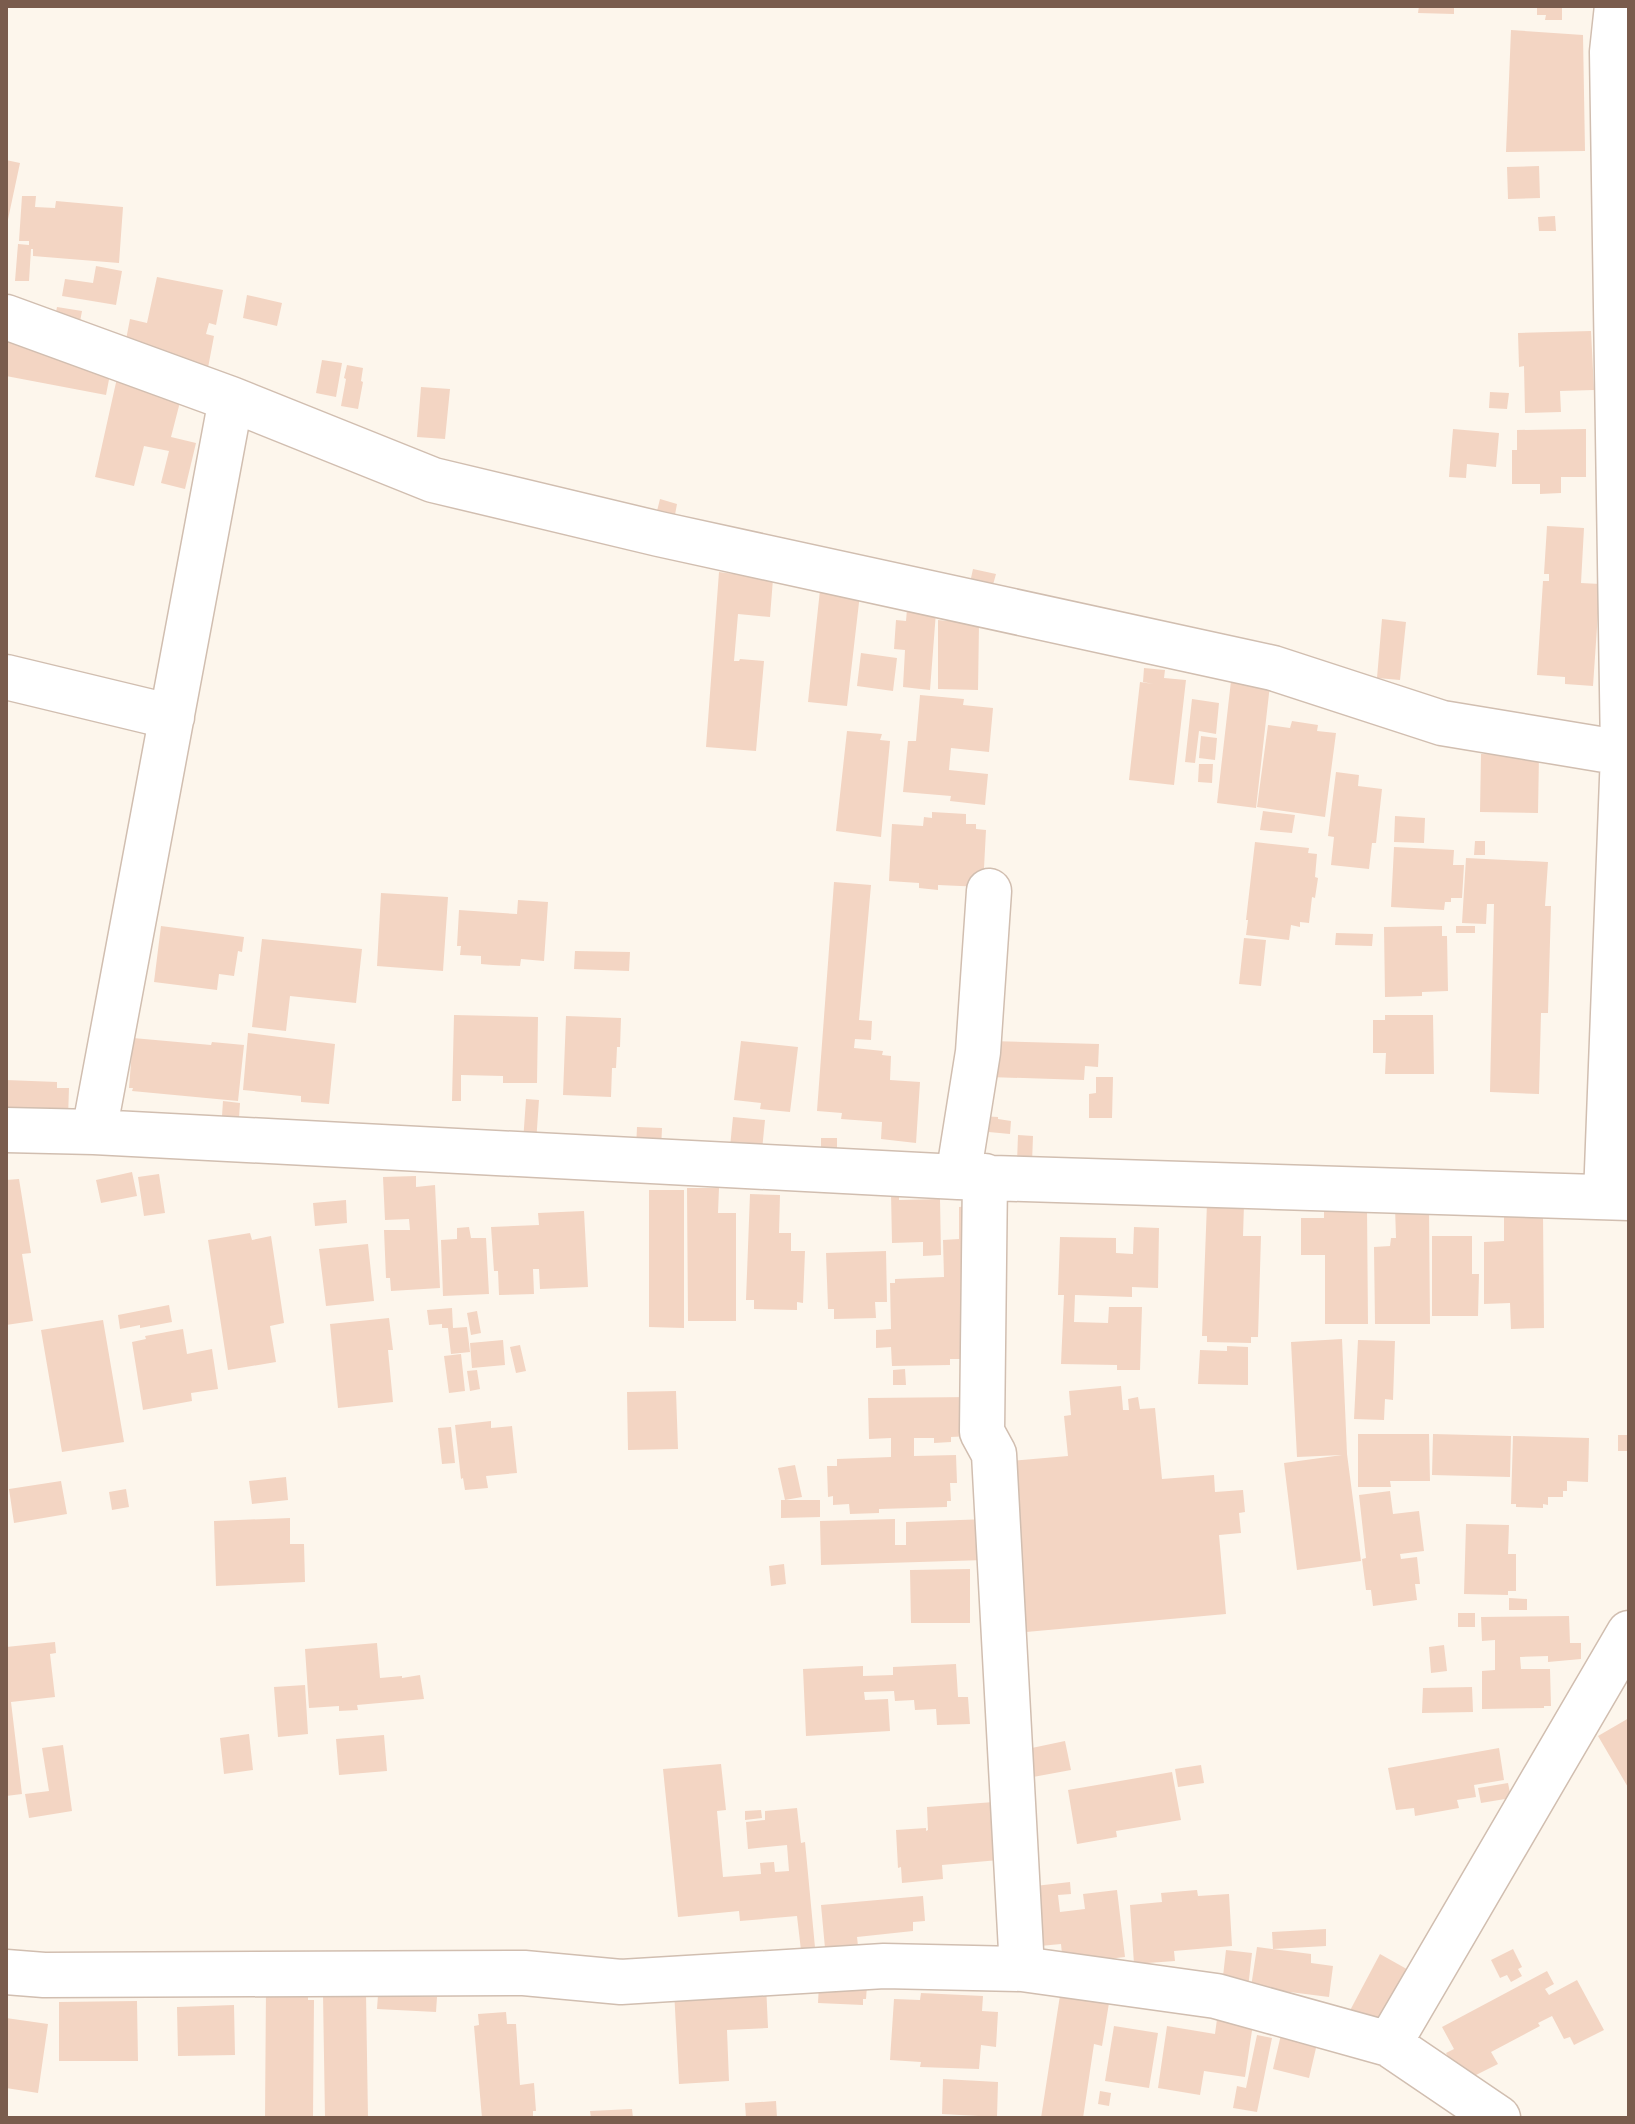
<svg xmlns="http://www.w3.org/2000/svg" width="1635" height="2124" viewBox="0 0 1635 2124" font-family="'Nunito Sans',sans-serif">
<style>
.building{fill:#f3d5c3}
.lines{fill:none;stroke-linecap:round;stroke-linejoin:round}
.minor-casing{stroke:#d1beb0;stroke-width:47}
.minor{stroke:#fff;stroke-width:44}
</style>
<rect width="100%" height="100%" fill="#fdf6ec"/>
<path class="building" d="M1419 6H1454V14L1418 13Z
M1537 6H1562V20H1545L1546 15H1537Z
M1511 30 1583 35 1585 151 1506 152Z
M6 160 20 163 7 224H6Z
M1539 166 1540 198 1508 199 1507 167Z
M22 196H36L35 207 55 208 56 201 123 207 119 263 33 256V249H31L29 281H15L18 244 29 245V241H19Z
M1555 216 1556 231H1539L1538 217Z
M96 266 122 271 116 305 62 296 65 279 93 283Z
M157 277 223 290 216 325 209 323 206 334 214 336 207 373 124 350 130 319 147 323Z
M247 295 282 303 277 326 243 318Z
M57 307 82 311 79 327 54 323Z
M1591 331 1594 390 1560 391 1561 412 1525 413 1524 366 1519 367 1518 333Z
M6 334 112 364 106 395 6 376Z
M322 360 342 363 336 397 316 393Z
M347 365 363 368 361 381 363 382 358 409 341 406 346 379 344 378Z
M117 378 162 388 160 398 180 402 171 437 196 443 185 489 161 483 169 451 144 446 134 486 95 477Z
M421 387 450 389 445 439 417 437Z
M1490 392 1509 393 1507 409 1489 408Z
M1453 429 1499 433 1496 467 1467 464 1466 478 1449 477Z
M1586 429V477H1561V493L1540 494V484H1512V450H1517V430Z
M660 499 677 504 674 520 656 515Z
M1547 526 1584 528 1581 583 1600 584 1593 686 1565 684V677L1537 675 1543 581H1549V574H1544Z
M973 569 996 574 991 592 969 587Z
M719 572 773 579 770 617 738 614 734 661H739L740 659 764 661 756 751 706 747Z
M820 590 860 594 847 706 808 702Z
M907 609 936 612 930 690 903 687 905 650 894 649 896 620 906 621Z
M1382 619 1406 622 1400 680 1377 678Z
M938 620 979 624 978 690 938 689Z
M861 653 897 658 893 691 857 686Z
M1144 668 1165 670 1164 678 1186 680 1174 785 1129 780 1140 682 1153 684 1143 682Z
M1231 681 1270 685 1256 808 1217 803Z
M920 695 964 699 963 705 993 708 989 752 951 748 949 770 988 774 985 805 950 801 951 796 903 792 908 741H916Z
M1192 699 1219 703 1216 734 1199 731 1195 763 1185 762Z
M1292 721 1318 725 1317 731 1336 733 1325 817 1257 807 1268 725 1290 728Z
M847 731 882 734 880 740 890 741 881 837 836 831Z
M1201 736 1217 738 1215 760 1199 758Z
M1481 754 1539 755 1538 813 1480 812Z
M1199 764H1213L1212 783 1198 782Z
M1336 772 1359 775 1358 786 1382 789 1376 843H1372L1369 869 1331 865 1334 837 1328 836Z
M1263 811 1295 815 1292 833 1260 830Z
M932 812 966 814V824H976V829L986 830 983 887 938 885V890L919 888V883L889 881 892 824 923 826 924 817 932 818Z
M1395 816 1425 818 1424 843 1394 842Z
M1475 841H1485V855H1474Z
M1255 842 1309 848 1308 853 1317 854 1315 877 1318 878 1315 898 1312 897 1309 923 1300 922V927L1291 925 1289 940 1246 935 1248 920H1246Z
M1394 847 1454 850 1453 865H1464L1462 898H1451V902H1445L1444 910 1391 907Z
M1466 858 1548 862 1545 906H1551L1548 1013H1541L1539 1094 1490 1092 1494 904H1487L1486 924 1462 923Z
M834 882 871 885 859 1020 872 1021 871 1040 855 1039 854 1048 883 1051 882 1055 891 1056 890 1080 920 1082 916 1143 881 1139 882 1122 841 1119 842 1113 817 1111Z
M381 893 448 897 443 971 377 966Z
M518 900 548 902 544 961 521 959 520 966 493 965 481 964V956L460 955 461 946H457L459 910 517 914Z
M161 926 244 937 242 952 238 951 234 976 219 974 217 990 154 982Z
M1442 926V936H1447L1448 991 1422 992V996L1385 997 1384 927Z
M1456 926H1475V933H1456Z
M1336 933 1373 934 1372 946 1335 945Z
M1244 938 1266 940 1261 986 1239 984Z
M262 939 362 949 356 1003 290 996 286 1031 252 1027Z
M575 951 630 952 629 971 574 969Z
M454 1015 538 1017 537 1083H503V1076L461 1075V1101H452Z
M1385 1015H1433L1434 1074H1385L1386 1053H1373V1020H1385Z
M566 1016 621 1018 620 1047H617L616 1068H612L611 1097 563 1095Z
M248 1033 335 1044 329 1104 301 1102V1096L243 1090Z
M133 1038 211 1045 212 1042 244 1045 238 1101 132 1091 133 1088H129Z
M741 1041 798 1047 790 1112 760 1109 761 1103 734 1100Z
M990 1041 1099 1044 1098 1067 1085 1066 1084 1080 989 1077Z
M1096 1077H1113L1112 1118H1089V1094L1096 1093Z
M6 1080 57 1082V1088H69L68 1118 6 1126Z
M526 1099 539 1100 536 1143 523 1142Z
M223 1101 240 1103 238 1133 221 1131Z
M980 1116 998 1117V1119L1011 1121 1010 1134 978 1131Z
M733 1117 765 1120 762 1150 730 1147Z
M637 1127 662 1128 661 1150 636 1149Z
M1018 1135 1033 1136 1032 1163 1017 1162Z
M821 1138H837V1153H821Z
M132 1172 137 1196 101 1203 96 1180Z
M159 1174 165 1213 144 1216 138 1177Z
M416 1176V1187L435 1185 440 1288 391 1291 390 1278H386L384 1230H410L409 1219 385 1220 383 1177Z
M19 1179 31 1253 22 1254 33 1321 6 1325V1180Z
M687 1188H719L718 1213H736V1321H688Z
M649 1190H684V1328L649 1327Z
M899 1192V1200L940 1199 941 1255 923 1256V1242L892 1243 891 1193Z
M750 1194 780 1195 779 1233H791V1251H805L803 1303 797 1302V1310L754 1309V1300H746Z
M346 1200 347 1223 315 1226 313 1203Z
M1207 1203 1244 1204 1243 1236H1261L1258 1337H1251V1343L1207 1342V1336H1202Z
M970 1206 965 1359H950V1365L892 1366 891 1347 876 1348V1330L891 1329 890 1283H895V1279L944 1277 943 1240 959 1239V1207Z
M1395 1207H1429L1430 1324H1375L1374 1247 1390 1246 1391 1238H1396Z
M1324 1209H1367L1368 1324H1325V1255H1301V1218H1324Z
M584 1211 588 1287 540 1289 539 1269H533L534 1294 499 1295 498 1271H494L491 1227 539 1225 538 1213Z
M1504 1213H1543L1544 1328 1511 1329 1510 1303 1484 1304V1242L1504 1241Z
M469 1227 471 1238H486L489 1294 443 1296 441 1240 457 1239V1228Z
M1134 1227 1159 1228 1158 1288 1132 1287V1297L1075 1295 1074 1322 1108 1323 1109 1307H1142L1140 1370H1117V1365L1061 1364 1064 1295H1058L1060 1237 1116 1238V1253L1133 1254Z
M250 1233 252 1240 271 1236 284 1323 270 1326 276 1362 228 1370 208 1240Z
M1432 1236H1472V1274H1479L1478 1316H1432Z
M368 1244 374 1301 326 1306 319 1249Z
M886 1251 887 1302H875L876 1318 834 1319V1309H828L826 1253Z
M169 1305 172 1322 140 1328V1325L120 1329 118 1315Z
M452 1308 453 1328 467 1327 470 1352 451 1354 448 1328H442V1324L429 1325 427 1310Z
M477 1311 481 1333 471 1335 467 1313Z
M389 1318 393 1350H388L393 1402 338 1408 330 1324Z
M103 1320 124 1442 62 1452 41 1330Z
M183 1329 187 1354 212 1349 218 1389 191 1393 192 1401 143 1410 132 1342 146 1339 145 1336Z
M1342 1339 1347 1454 1361 1561 1297 1570 1284 1463 1342 1455 1297 1457 1291 1342Z
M503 1340 505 1365 472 1368 470 1343Z
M1358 1340 1395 1341 1393 1400 1385 1399 1384 1420 1354 1419Z
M520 1345 526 1371 516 1373 510 1347Z
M1227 1346 1248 1347V1385L1198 1384 1200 1350 1227 1351Z
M461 1354 465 1391 449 1393 444 1356Z
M905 1369 906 1385H893V1370Z
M477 1370 480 1389 470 1391 467 1371Z
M1121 1386 1123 1410H1129L1128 1399 1138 1397 1140 1409 1155 1408 1162 1479 1214 1475 1215 1492 1243 1490 1245 1512 1239 1513 1241 1533 1219 1535 1226 1614 1026 1632 1010 1461 1068 1456 1064 1416 1071 1415 1069 1391Z
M676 1391 678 1449 628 1450 627 1392Z
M971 1397 972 1436 951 1437V1442L934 1443V1438H914V1456L956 1455 957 1483H950L951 1501H947V1507L879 1509V1513L850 1514 849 1504 833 1505V1496L828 1497 827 1466H837V1459L891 1457V1438L869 1439 868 1398Z
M491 1421V1428L512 1426 517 1473 486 1476 488 1488 465 1490 463 1478 461 1479 455 1425Z
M451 1427 455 1463 442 1464 438 1428Z
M1358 1434H1429L1430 1481H1390L1391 1487H1358Z
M1433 1434 1511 1436 1510 1477 1432 1475Z
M1618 1435H1629V1451H1618Z
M1513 1436 1589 1438 1588 1482 1567 1481V1491H1563V1497H1548V1505L1543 1504V1508L1516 1507V1504H1511Z
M795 1465 802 1497 785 1500H820V1517L781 1518V1500H785L778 1468Z
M286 1477 288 1500 252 1504 249 1481Z
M61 1481 67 1514 14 1523 9 1489Z
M126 1489 129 1507 112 1510 109 1492Z
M1390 1491 1393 1514 1419 1511 1424 1551 1400 1554 1401 1559 1417 1557 1420 1584H1415L1417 1600 1373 1606 1371 1590H1366L1362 1559 1366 1558 1359 1495Z
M290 1518V1544H304L305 1582 216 1586 214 1521Z
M895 1519V1545H906V1522L987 1519 985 1560 821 1565 820 1521Z
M1466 1524 1509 1525 1508 1554H1516V1591H1508V1595L1464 1594Z
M784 1564 786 1584 771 1586 769 1566Z
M970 1569V1623H911L910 1570Z
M1509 1598 1527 1599V1610H1509Z
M1458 1613H1475V1627H1458Z
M1569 1616 1570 1643H1581V1659L1548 1662V1656L1520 1657 1521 1669H1550L1551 1706H1544V1708L1482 1709V1671L1495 1670V1640L1482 1641 1481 1617Z
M55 1642 56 1653 50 1654 55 1697 11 1702 22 1794 6 1796V1647Z
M377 1643 380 1678 402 1676V1678L420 1675 424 1699 357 1705 358 1710 339 1711V1706L309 1708 305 1649Z
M1444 1645 1447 1671 1431 1673 1429 1647Z
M956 1664 958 1697H968L970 1724 937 1725 936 1709 915 1710 914 1700 895 1701 894 1691 864 1692 865 1700 888 1699 890 1731 806 1736 803 1669 863 1666V1676L893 1675V1667Z
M305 1685 308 1734 278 1737 274 1687Z
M1472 1687 1473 1712 1422 1713 1423 1688Z
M1629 1718V1789L1598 1736Z
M249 1734 253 1770 224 1774 220 1738Z
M384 1735 387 1771 339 1775 336 1739Z
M1065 1741 1071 1770 1033 1777 1027 1749Z
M63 1745 72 1811 29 1818 25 1794 49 1791 42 1748Z
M1499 1748 1504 1780 1474 1785 1476 1797 1457 1800 1459 1808 1415 1816 1414 1808 1396 1810 1388 1768Z
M721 1764 726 1810 717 1811 723 1877 761 1874 760 1863 774 1862 775 1872 789 1871 787 1845 748 1849 746 1822 765 1820V1811L797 1808 801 1843 805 1842 816 1958 802 1959 797 1916 740 1921 739 1911 678 1917 663 1769Z
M1201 1765 1204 1783 1178 1787 1175 1769Z
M1172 1772 1181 1820 1116 1831 1117 1837 1077 1844 1068 1790Z
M1508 1783 1511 1798 1481 1803 1478 1788Z
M994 1802 999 1860 942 1865 943 1879 902 1883 901 1867 898 1868 896 1830 926 1828V1831L928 1830 927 1807Z
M761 1810 762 1818 745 1820V1811Z
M1070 1882 1071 1894 1058 1895 1060 1912 1085 1909 1083 1894 1117 1890 1125 1957 1063 1964 1061 1944 1040 1946 1035 1886Z
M1197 1890 1198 1896 1229 1894 1232 1946 1174 1951 1175 1961 1134 1964 1130 1905 1162 1902 1161 1893Z
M923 1896 925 1921 913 1922V1931L857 1937 859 1955 826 1959 821 1905Z
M1326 1929V1946L1273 1949 1272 1932Z
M1257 1947 1311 1954V1963L1333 1966 1329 1997 1251 1987Z
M1513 1949 1522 1967 1518 1969 1522 1976 1511 1982 1507 1975 1500 1978 1491 1960Z
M1226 1950 1252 1953 1248 1988 1222 1985Z
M1380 1954 1412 1972 1375 2035 1346 2018Z
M1547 1971 1554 1984 1545 1989 1549 1995 1577 1980 1604 2030 1574 2045 1570 2037 1564 2039 1552 2016 1538 2023 1540 2026 1491 2052 1498 2064 1462 2082 1446 2053 1454 2049 1442 2027Z
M766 1984 768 2028 727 2030 729 2081 679 2084 674 1990Z
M819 1984 867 1986 866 1999H863V2005L818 2003Z
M266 1987H308V2000H314L313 2118H265Z
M1061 1989 1087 2000 1109 2003 1102 2046 1094 2044 1083 2118H1041Z
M366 1993 368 2118H325L323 1994Z
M921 1993 983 1996 982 2011 998 2012 996 2047 981 2045 979 2069 920 2067 921 2062 890 2060 894 1999 920 2000Z
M378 1995 437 1997 436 2012 377 2009Z
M137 2001 138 2061H59V2002Z
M234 2005 235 2055 178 2056 177 2007Z
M506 2012 507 2024H516L520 2085 534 2083 536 2111H533V2118H482L474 2026 479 2025 478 2014Z
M6 2018 48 2024 38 2093 6 2088Z
M1217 2019 1253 2024 1245 2077 1204 2071 1200 2095 1158 2088 1167 2026 1215 2034Z
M1114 2026 1158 2033 1149 2088 1105 2081Z
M1283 2026 1319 2035 1309 2078 1273 2069Z
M1257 2035 1272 2038 1257 2112 1233 2108 1237 2086 1246 2088Z
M943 2079 998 2082 997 2117 942 2114Z
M1100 2091 1111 2093 1109 2106 1098 2104Z
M776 2101 777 2118H746L745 2103Z
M632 2109 633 2118H591L590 2111Z"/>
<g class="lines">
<g class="minor-casing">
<path id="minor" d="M6 317 231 399 433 480 659 534 1273 668 1442 723 1623 753
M6 677 172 717
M6 1130 94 1132 958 1177 1629 1198
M94 1132 231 399
M985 1176 982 1432 994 1454 1022 1969
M958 1177 978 1052 989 891
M1606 1196 1623 753 1612 52 1617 6
M6 1972 44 1975 524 1973 621 1982 884 1966 1022 1969 1216 1996 1389 2044 1498 2118
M1389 2044 1629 1633"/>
</g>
<use href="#minor" class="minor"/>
</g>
<rect width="1635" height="2124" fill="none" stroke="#7a5c4d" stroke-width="16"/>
</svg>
